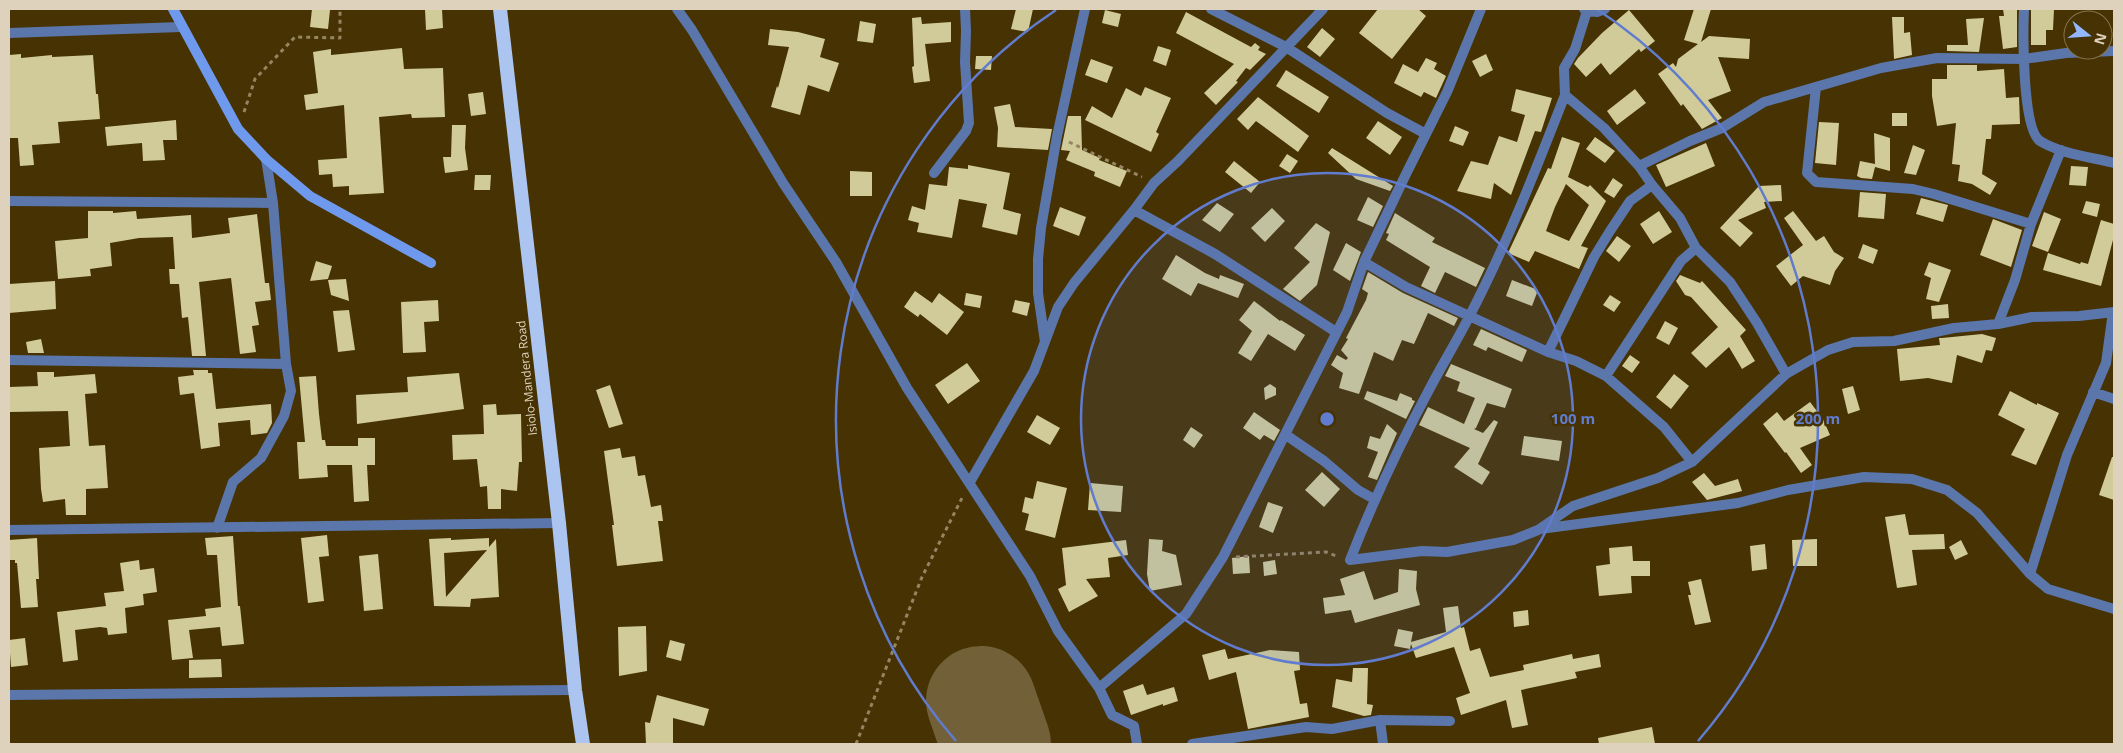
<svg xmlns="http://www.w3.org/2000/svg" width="2123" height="753" viewBox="0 0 2123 753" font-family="'Open Sans',sans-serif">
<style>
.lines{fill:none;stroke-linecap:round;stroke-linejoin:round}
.runway{stroke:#726038;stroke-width:110}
.building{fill:#d0cb99;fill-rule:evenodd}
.path{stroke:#958562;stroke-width:3;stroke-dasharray:4 4;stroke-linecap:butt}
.minor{stroke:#5b76aa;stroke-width:10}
.secondary{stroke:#6f99ec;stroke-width:10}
.trunk{stroke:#acc4f0;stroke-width:14}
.ring{fill:none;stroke:#617cce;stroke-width:2.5}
.labels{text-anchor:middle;stroke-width:5;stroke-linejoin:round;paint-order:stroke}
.street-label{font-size:12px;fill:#dfd2bc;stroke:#463202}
.centre{fill:#617cce;stroke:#463202;stroke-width:2.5}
.ring-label{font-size:15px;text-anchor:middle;font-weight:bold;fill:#617cce;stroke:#463202;stroke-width:5;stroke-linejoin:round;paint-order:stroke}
</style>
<rect width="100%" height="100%" fill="#463202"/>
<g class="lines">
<path class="runway" d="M981 701 996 744"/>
</g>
<path class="building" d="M312 9 330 10 328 29 310 27Z
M425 9H442L443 28 426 30Z
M1016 9H1033L1028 32 1011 29Z
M1378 9H1418L1426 16 1392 59 1359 33Z
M1694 9H1711L1701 42 1709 36 1750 39 1749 59 1718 57 1731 91 1708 100 1722 118 1702 129 1683 104 1681 106 1658 74 1673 63 1676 67 1678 59 1698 44 1684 40Z
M2003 9H2017V47L2003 49 1999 16H2004Z
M2031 9H2054L2053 30H2046V45H2031Z
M1105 10 1121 14 1118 27 1102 23Z
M1629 10 1655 41 1641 52 1639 49 1610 75 1601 63 1586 77 1574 64 1578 58 1602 33Z
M1186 12 1251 47 1255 43 1260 47 1258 50 1266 54 1250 70 1246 68 1236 81 1238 82 1216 105 1204 93 1234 64 1176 33Z
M921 17 922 24 951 22V42L925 44 930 81 914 83 912 67 914 66 912 18Z
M1892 17H1904V33L1910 32 1912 55 1894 59Z
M1984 18 1979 52 1947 51V45H1968L1966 19Z
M860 21 876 24 873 43 857 41Z
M1322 28 1335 39 1320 57 1307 47Z
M770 29 798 32 825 39 820 57 839 63 829 92 808 85 800 115 771 107 777 86 778 88 789 47 768 45Z
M1158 46 1171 50 1166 66 1153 61Z
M402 48 404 69 443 68 445 117 412 118 411 114 379 117 384 193 349 195V186L333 187 332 174 319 175 318 160 347 158 344 105 306 110 304 95 318 93 313 52 331 49V55Z
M21 54V58L52 55V57L93 55 96 94H98L100 119 58 122 60 143 32 145 34 165 20 166 18 138H9V55Z
M1486 54 1493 70 1480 77 1472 61Z
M976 56H992L991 70 975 69Z
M1426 58 1437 63 1434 69 1446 76 1436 98 1424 92 1421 97 1394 83 1403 64 1418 72Z
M1091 59 1113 67 1107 83 1085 75Z
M1947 65H1977V71L2004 69 2006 98 2019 97 2020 124 1992 125 1991 139H1986L1982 174 1997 183 1990 195 1972 184 1958 181 1960 165 1952 164 1956 123 1937 126 1932 96V79H1947Z
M1286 70 1329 97 1319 113 1276 86Z
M1145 87 1171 98 1156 132 1159 134 1151 152 1085 120 1092 106 1112 118 1126 88 1141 96Z
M1516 89 1552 98 1541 132 1535 131 1511 195 1494 183 1491 199 1457 191 1471 161 1488 165 1499 136 1517 142 1525 115 1511 111Z
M1635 89 1646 103 1617 125 1607 111Z
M483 92 486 114 471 116 468 94Z
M1258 97 1309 136 1298 152 1256 121 1248 130 1237 119Z
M1010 104 1015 127 1052 129 1048 150 997 147 998 128 994 107Z
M1892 113H1907V126H1892Z
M1068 116H1081L1082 150 1100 158 1099 160 1127 171 1120 187 1094 176 1095 172 1066 160 1070 151 1061 150Z
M176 120 177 140H163L165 160 143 161 142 143 107 146 105 127Z
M1378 121 1402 137 1390 155 1366 138Z
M1819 122 1839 123 1836 165 1815 163Z
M452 125H466L465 148 468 170 445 173 443 157H451Z
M1455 126 1469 132 1463 146 1449 141Z
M1874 133 1890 138V171L1875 167 1872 179 1861 178 1857 176 1860 161 1875 164Z
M1562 137 1580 143 1568 177 1588 187 1590 185 1606 201 1581 246 1588 248 1579 269 1535 251 1529 262 1508 253 1548 168 1551 169ZM1566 184 1589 205 1569 241 1546 231 1555 207Z
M1595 137 1615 151 1605 163 1586 149Z
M1706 143 1715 166 1666 187 1656 165Z
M1913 145 1925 150 1916 175 1904 173Z
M1332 148 1393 186 1390 191 1356 179 1328 153Z
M1287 154 1298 161 1290 173 1279 166Z
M1234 161 1260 182 1251 193 1225 172Z
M968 165 1010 173 1003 209 1021 214 1017 235 982 227 987 204 959 199 952 238 917 232 919 223 908 220 912 206 925 210 929 184 947 186 949 167 968 169Z
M2071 166 2088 167 2086 186 2069 185Z
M850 171 872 172V196H850Z
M475 175H491L490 190H474Z
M1613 178 1623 185 1614 198 1604 192Z
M1781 185 1782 201 1764 202 1766 208 1738 220 1753 233 1740 247 1720 228 1759 186Z
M1860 192 1886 194 1884 219 1858 217Z
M1368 197 1383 206 1373 227 1357 220Z
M1921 198 1948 205 1943 222 1916 214Z
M2086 201 2100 204 2097 217 2082 213Z
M1217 203 1234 214 1220 232 1202 220Z
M1060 207 1086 217 1079 236 1053 226Z
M1272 208 1285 221 1265 242 1251 228Z
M88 211H113V213L136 211 137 219 191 215 192 238 230 233 228 218 257 214 265 283H269L271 300 255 302 259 325 252 326 256 352 240 354 231 278 199 282 206 356H192L188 317 182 318 179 284H170L169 269H175L173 237 139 238 110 243 112 266 90 269 91 276 58 279 55 241 88 238Z
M1659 211 1672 232 1653 244 1640 224Z
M1793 211 1816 241 1824 236 1834 252 1844 258 1835 271 1830 285 1803 276 1791 286 1776 266 1803 245 1784 218Z
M2044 212 2061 219 2048 252 2032 246Z
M1395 213 1435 238 1432 242 1485 268 1476 287 1445 272 1435 293 1421 286 1430 267 1386 240 1389 234 1386 233Z
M1993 219 2022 230 2011 267 1980 255Z
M2101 220 2114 224V236L2101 286 2043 270 2048 253 2080 264 2081 262 2088 264Z
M1316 223 1330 232 1317 285 1300 301 1283 289 1310 262 1294 248Z
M1617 236 1631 246 1619 262 1606 251Z
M1346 243 1361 252 1350 281 1333 270Z
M1863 244 1878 250 1873 264 1858 258Z
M1176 255 1205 273 1219 279 1220 275 1244 284 1238 298 1198 283 1191 296 1162 279Z
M316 261 332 266 328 279 310 281Z
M1929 262 1951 270 1939 302 1926 299 1931 278 1924 275Z
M1368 272 1403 293 1458 318 1454 326 1428 313 1414 344 1402 340 1393 361 1374 352 1359 394 1339 388 1343 373 1331 365 1337 355 1346 360 1348 358 1341 350 1348 339 1346 338 1366 300 1368 293 1362 289Z
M1680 275 1700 283 1702 281 1746 330 1740 336 1755 361 1742 369 1729 347 1706 368 1691 353 1718 327 1691 297 1685 295 1676 281Z
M346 279 349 301 331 295 328 280Z
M1512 280 1538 290 1532 306 1506 296Z
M55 281 56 309 9 313V284Z
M915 291 932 303 939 293 964 312 947 335 920 314 918 317 904 307Z
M966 293 982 296 980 308 964 305Z
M1610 295 1621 302 1614 312 1603 305Z
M438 300 439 321 424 322 426 352 403 353 401 302Z
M1015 300 1030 303 1027 316 1012 312Z
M1254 301 1280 321 1281 320 1305 335 1295 351 1268 334 1251 361 1238 353 1252 331 1239 320Z
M1948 304 1949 318 1932 319 1931 306Z
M349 310 355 350 338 352 333 311Z
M1665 321 1678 328 1669 345 1656 338Z
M1481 329 1527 350 1522 362 1488 347 1486 351 1473 345Z
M1982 334 1996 338 1992 351 1986 350 1982 363 1957 355 1952 383 1928 378 1900 381 1897 349 1940 345 1939 338H1942Z
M41 339 44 353H28L26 342Z
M1630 355 1640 362 1632 373 1622 366Z
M967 363 980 381 948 404 935 385Z
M1451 364 1512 389 1505 408 1487 403 1476 428 1474 429 1483 433 1494 420 1498 422 1478 464 1490 472 1482 485 1454 467 1470 448 1419 425 1428 407 1464 424 1475 398 1457 391 1460 382 1445 376Z
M193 370H208V373H212L216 409 271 404 272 423 267 433 251 435 250 420 218 423 220 446 201 449 194 393 180 395 178 377 194 375Z
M37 372H54V377L95 374 97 393 85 394 89 446 105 445 108 488 86 489V515H66L65 499 43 502 41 489 39 448 70 446 68 411 9 412V387L38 386Z
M459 373 464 409 357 424 356 395 408 392 407 377Z
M1674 374 1689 386 1671 409 1656 397Z
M316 376 319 414 322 440H325L326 446H358V438H375V465H367L369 501 354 502 352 465H327L328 477 299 479 297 442H305L299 377Z
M1270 384 1276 388V395L1265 400 1264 388Z
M610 385 623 424 609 428 596 390Z
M1853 386 1860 410 1848 414 1842 389Z
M1367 391 1397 401 1400 393 1412 398V400L1415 401 1406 419 1364 399Z
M2010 391 2037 405V403L2059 413 2036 465 2011 455 2025 429 1998 415Z
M1810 402 1823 419 1830 435 1800 448 1812 465 1801 473 1786 452 1785 453 1763 424 1777 412 1784 421Z
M496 404 497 415 521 414 522 462H519L517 491 501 489V509H488L487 486 480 487 477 459 453 460 452 435 484 434 483 405Z
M1254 412 1280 430 1274 441 1264 435 1260 440 1243 428Z
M1037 415 1060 428 1050 445 1027 432Z
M1387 424 1397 433 1377 480 1368 477 1378 452 1367 448 1370 436 1380 439Z
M1191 427 1203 435 1194 448 1183 440Z
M1524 436 1562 441 1559 461 1521 455Z
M620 448 622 458 635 456 638 476 645 475 651 507 661 505 663 521H658L663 561 617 566 612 525H614L604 451Z
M2112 457H2114V500L2099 495Z
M1322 472 1340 489 1324 507 1305 490Z
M1704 473 1715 486 1738 479 1742 491 1707 500 1692 482Z
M1037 481 1067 488 1055 538 1025 530 1029 514 1022 512 1025 497 1033 499Z
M1090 483 1123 486 1121 512 1088 510Z
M1268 502 1283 507 1273 533 1259 527Z
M1905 514 1909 535 1944 534 1945 549 1912 550 1917 585 1897 588 1885 517Z
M327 535 329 556 319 557 324 601 308 603 301 538Z
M233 536 238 606H240L244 644 222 646 220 627 189 630 193 658 172 660 168 620 206 616 205 609 221 607 217 555H207L205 538Z
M37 538 39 579H36L38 607 21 608 17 563H15V560H9V540Z
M451 538V540L489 538V547L496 539 499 597 471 599 470 607 434 606 429 539ZM487 550 446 597 444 553Z
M1149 539 1163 540 1162 551 1176 555 1182 585 1150 591 1147 574Z
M1817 539V566H1793L1792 540Z
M1126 540 1128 555 1108 558 1110 577 1086 579 1098 596 1069 612 1058 589 1066 585 1062 548Z
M1961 540 1968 554 1955 560 1949 547Z
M1765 544 1767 569 1752 571 1750 546Z
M1632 546 1633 561H1650V576H1631L1632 593 1599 596 1596 566 1610 564 1609 548Z
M378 554 383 609 364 611 359 556Z
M1249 556 1250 573 1233 574 1232 558Z
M139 560 140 570 154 568 157 592 143 594 144 605 125 608 127 633 108 635 107 628 100 627 75 630 78 660 63 662 57 612 106 606 104 593 124 591 120 563Z
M1275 560 1277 574 1264 576 1263 562Z
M1399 569 1417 571 1416 589 1420 605 1355 623 1351 610 1325 614 1323 598 1345 595 1340 579 1364 571 1374 600 1398 592Z
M1701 579 1711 622 1695 625 1688 595H1691L1688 582Z
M1458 606 1461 628 1464 627 1470 651 1480 648 1490 677 1524 670 1523 665 1572 654 1573 659 1599 654 1601 667 1575 672 1577 678 1521 690 1528 725 1512 728 1506 700 1461 715 1456 698 1470 693 1454 647 1416 658 1411 644 1410 649 1394 646 1398 629 1413 632 1411 642 1446 632 1443 608Z
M1528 610 1529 625 1514 627 1513 612Z
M646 626 647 671 619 676 618 627Z
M25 638 28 665 11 667 9 640Z
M670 640 685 644 681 661 666 657Z
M1225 649 1228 659 1270 650 1299 652 1300 670 1294 671 1300 704 1307 703 1309 717 1248 729 1236 672 1209 680 1202 655Z
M221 659 222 677 189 678V660Z
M1353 668H1368L1367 704 1373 705 1371 715 1364 716 1332 707 1336 679 1352 682Z
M1143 684 1147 695 1174 687 1178 701 1163 706V704L1131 715 1123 691Z
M657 695 709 709 704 726 673 718V744H646L645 722 650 723Z
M1652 727 1655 744H1599L1598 738Z"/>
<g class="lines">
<path class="path" d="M244 112 255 79 295 37 340 38V9
M1069 142 1142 177
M1236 557 1326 552 1339 557
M856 744 922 577 963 496"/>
<path class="minor" d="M677 9 692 30 783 183 836 262 907 388 1030 576 1058 631 1099 688 1112 715 1134 726 1137 744
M1211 9 1286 47 1387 113 1426 134
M1584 9 1587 11 1575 49 1564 68 1565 95 1604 128 1639 166 1690 141 1722 128 1764 102 1881 68 1937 58 2024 59 2066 53 2114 51
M2024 9C2023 31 2022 129 2040 141 2061 154 2091 157 2114 163
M1587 11 1597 12 1605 9
M9 33 181 27
M1816 87 1807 173 1816 182 1913 189 1934 194 2031 224
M1565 95C1536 169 1507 244 1470 315 1458 339 1443 363 1430 388 1400 444 1373 501 1350 560L1422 551 1447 552 1513 540 1538 530 1573 506 1658 478 1692 462 1786 374 1828 350 1853 342 1894 341 1954 328 1998 324 2032 317 2079 316 2114 312
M1639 166 1652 185 1680 218 1696 248 1730 282 1757 323 1786 374
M934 173 966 131 969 123 965 62 966 31 965 9
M9 201 273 203
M1134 210 1215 254 1336 332
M1364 262 1406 287 1548 352 1576 361 1606 376 1664 427 1692 462
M1998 324 2015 280 2031 224 2061 150
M1045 342 1038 293V259L1041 228 1057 136 1085 9
M1548 352 1594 257 1610 231 1630 201 1652 185
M9 360 286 364
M1606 376 1681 261 1696 248
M2093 392 2114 399
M1286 435 1324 461 1358 490 1374 499
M970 482 1034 371 1058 307 1074 283 1134 210 1154 183 1178 161 1323 9
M217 528 233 482 261 458 284 416 291 391 286 364 273 203 266 159
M1540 529 1738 503 1788 490 1864 477 1912 479 1947 490 1977 513 2030 574 2048 589 2114 609
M9 530 559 523
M2030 574 2067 455 2106 363 2113 312
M1099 688 1186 614 1223 557 1347 312 1364 262 1406 174 1447 92 1481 9
M9 695 575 690
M1380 720 1383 744
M1192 744 1306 727 1332 729 1380 720 1450 721"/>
<path class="secondary" d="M173 9 238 129 266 159 310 196 431 263"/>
<path class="trunk" d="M500 9 559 523 575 690 583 744"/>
</g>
<circle cx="1327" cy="419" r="246" fill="#617cce" fill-opacity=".12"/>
<g class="ring">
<circle cx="1327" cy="419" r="246"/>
<path d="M956 741A491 491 0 0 1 1056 10M1598 10A491 491 0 0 1 1698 741"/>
</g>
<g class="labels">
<g class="street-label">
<text transform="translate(527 378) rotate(-96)" y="4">Isiolo-Mandera Road</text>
</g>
</g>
<circle cx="1327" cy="419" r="8" class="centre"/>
<g class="ring-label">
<text x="1573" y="424">100 m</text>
<text x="1818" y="424">200 m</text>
</g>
<rect width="2123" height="753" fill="none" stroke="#dfd2bc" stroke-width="20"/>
<g transform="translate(2088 35) rotate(107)"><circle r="24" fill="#463202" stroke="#83724c"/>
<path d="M0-4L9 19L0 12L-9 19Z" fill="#93b7fd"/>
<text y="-8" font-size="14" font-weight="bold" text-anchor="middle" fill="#dfd2bc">N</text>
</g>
</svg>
